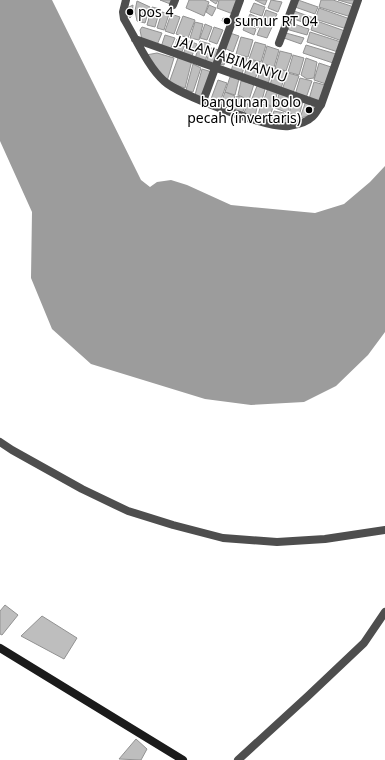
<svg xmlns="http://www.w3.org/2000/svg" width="385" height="760" viewBox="0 0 385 760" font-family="'Noto Sans',sans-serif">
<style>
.water{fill:#9c9c9c}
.building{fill:#bebebe;stroke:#929292}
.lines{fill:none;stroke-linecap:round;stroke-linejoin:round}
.street{stroke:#4e4e4e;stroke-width:8}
.secondary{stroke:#1b1b1b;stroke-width:8}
.poi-dot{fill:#000;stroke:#fff;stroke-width:1.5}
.labels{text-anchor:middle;stroke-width:3;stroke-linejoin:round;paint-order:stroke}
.poi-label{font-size:14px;fill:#000;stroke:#fff;text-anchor:start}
.street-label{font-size:14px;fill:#000;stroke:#fff}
</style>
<rect width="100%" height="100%" fill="#fff"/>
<path class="water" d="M0 0H52L141 180 150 187 157 182 171 180 187 185 231 205 315 213 344 204 370 182 385 166V332L368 355 336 386 304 402 251 405 205 399 91 364 52 329 31 278 32 212 0 141Z"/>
<path class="building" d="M160 0H174L173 5Z
M189 0H204L209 2 204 16 186 8Z
M210 0H218L216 4Z
M219 0H239L233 14 217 8Z
M255 0H267L265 5Z
M271 0 282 2 278 12 268 8Z
M298 0 318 7 315 14 295 7Z
M321 0H333L354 7 351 17 319 7Z
M338 0H356L355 5Z
M137 1 150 7 145 23 137 21 135 11Z
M254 3 265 7 262 16 250 12Z
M133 5 132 15 130 18 125 9Z
M209 5 216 8 212 16 206 12Z
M152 7 160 9 155 27 147 25Z
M319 8 350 19 347 29 315 19Z
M266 10 277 14 272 25 262 22Z
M294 11 314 18 311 25 291 18Z
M162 12 169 14 164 30 157 28Z
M171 14 180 17 174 34 165 31Z
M250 14 261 19 258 28 246 23Z
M183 16 195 20 188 38 176 34Z
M223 18 231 21 230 24 222 21Z
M314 20 345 31 342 41 311 30Z
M195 22 203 24 199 40 190 38Z
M288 22 309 29 307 35 286 29Z
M262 23 272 27 267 38 257 35Z
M205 24 212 27 207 40 200 38Z
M245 25 256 29 254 35 243 30Z
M142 27 162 33 157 45 142 40 140 30Z
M214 27 223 30 217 44 209 41Z
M310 32 341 42 338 52 307 42Z
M230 33 239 36 233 52 224 48Z
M286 33 304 38 301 44 284 38Z
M165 35 175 38 170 50 161 47Z
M241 37 253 40 248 57 236 54Z
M177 39 186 42 181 54 173 51Z
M189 41 197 44 191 58 183 54Z
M200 41 210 44 205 62 195 59Z
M255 42 266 45 261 62 249 59Z
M306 45 336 54 333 63 303 53Z
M267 46 279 50 274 67 262 63Z
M211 48 219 50 214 65 206 62Z
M280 51 292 54 286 71 275 68Z
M157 53 174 58 167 81 146 55Z
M222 54 227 55 224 65 219 64Z
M179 55 192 60 185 88 169 83Z
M236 55 247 58 242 74 231 71Z
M293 55 304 58 299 75 288 72Z
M306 58 317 62 314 78 307 79 301 75Z
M249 59 260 63 255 80 244 76Z
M319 63 331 67 326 84 314 80Z
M193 64 201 68 193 92 186 90Z
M262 64 273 67 268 84 257 81Z
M275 68 286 71 281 89 270 85Z
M202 69 212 72 204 98 195 95Z
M288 73 299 76 293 93 282 90Z
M230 77 239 79 235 95 225 92Z
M300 78 312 81 306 98 295 95Z
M218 80 227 83 220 102 211 99Z
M241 81 254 84 249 100 238 95Z
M314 82 325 85 320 102 309 99Z
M257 86 265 89 261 104 251 101Z
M268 88 278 91 273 107 263 102Z
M225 92 235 96 230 111 220 106Z
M279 94 292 98 288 113 275 108Z
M237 96 248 99 242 114 231 110Z
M294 98 303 101 299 116 289 113Z
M249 101 258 104 254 120 243 115Z
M306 101 317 105 312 115 300 118Z
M261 104 273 107 268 123 257 119Z
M274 111 284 113 281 125 270 124Z
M286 114 295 116 293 124 283 125Z
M5 605 18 615 2 635 0 634V611Z
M42 616 77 638 64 659 21 636Z
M136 739 147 749 141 760 119 759Z"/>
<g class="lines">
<path class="street" d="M126 0 123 12 124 19C135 37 148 67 164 81 179 95 269 129 289 126 296 125 307 122 312 117 316 114 318 108 321 105L358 0
M173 5 175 0
M135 39 321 105
M279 43 295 0
M203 101 240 0
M0 442 12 450 82 489 128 511 173 525 223 538 277 542 325 539 385 530
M238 760 308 696 364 643 385 612"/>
<path class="secondary" d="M0 648 183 760"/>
</g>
<g class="poi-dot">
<circle cx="130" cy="12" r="4"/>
<circle cx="227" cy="21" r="4"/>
<circle cx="309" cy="110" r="4"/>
</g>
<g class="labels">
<g class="poi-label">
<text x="138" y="17">pos 4</text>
<text x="235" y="26">sumur RT 04</text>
<text x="301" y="107" text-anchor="end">bangunan bolo<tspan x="301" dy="16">pecah (invertaris)</tspan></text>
</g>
<g class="street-label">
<text transform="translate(232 59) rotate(19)" y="5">JALAN ABIMANYU</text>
</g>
</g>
</svg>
